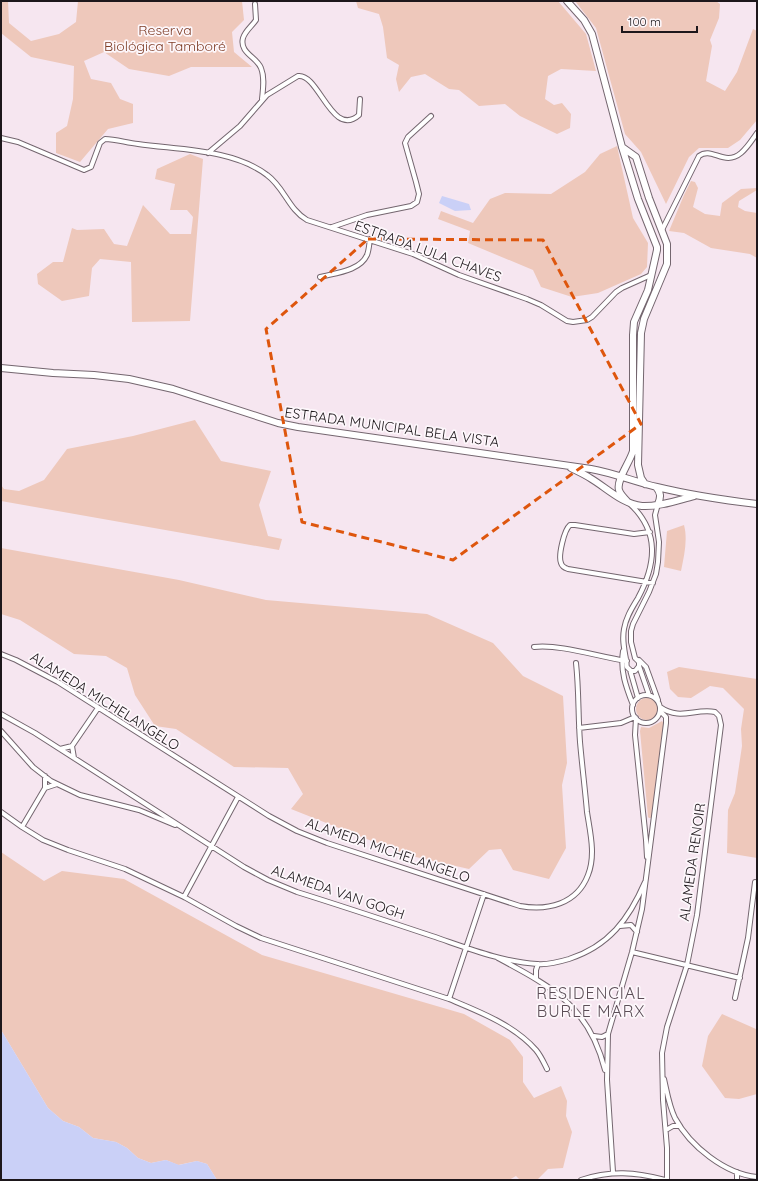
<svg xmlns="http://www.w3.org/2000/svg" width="758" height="1181" viewBox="0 0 758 1181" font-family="Quicksand,sans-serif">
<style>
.green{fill:#eec8bb}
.water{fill:#cad0f7}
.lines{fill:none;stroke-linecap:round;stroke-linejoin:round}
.minor-casing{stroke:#74666f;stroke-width:6}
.secondary-casing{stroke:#74666f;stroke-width:8}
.minor{stroke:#fff;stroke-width:4}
.secondary{stroke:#fff;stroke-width:6}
.marked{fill:none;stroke:#de560d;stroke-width:3;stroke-dasharray:8 5;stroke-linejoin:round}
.labels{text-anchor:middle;stroke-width:3.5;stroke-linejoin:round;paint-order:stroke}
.park-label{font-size:14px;fill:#7e3c25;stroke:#fdf7fb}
.street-label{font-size:14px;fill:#1d171b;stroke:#fdf7fb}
.quarter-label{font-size:16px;letter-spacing:1px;fill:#5c4e57;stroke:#fdf7fb}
</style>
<rect width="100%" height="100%" fill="#f6e6f0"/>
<path class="green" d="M1 1H8L9 23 31 41 59 34 76 22 78 1H242L244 20 232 32 234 52 252 67H191L169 76 129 69 104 52 84 61 91 79 111 83 120 99 133 104V123L108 129 80 162 56 153V133L67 126 73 99 74 66 31 57 1 33Z
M356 1H558L586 34 596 71 561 69 548 76 545 99 554 105 562 103 571 114 570 128 557 134 520 116 505 104 479 106 459 90 449 89 425 74 411 77 399 92 396 79 399 65 387 58 383 27 379 14 358 8Z
M575 1H716L720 4 719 18 710 40 712 46 706 81 725 91 737 72 753 29 757 31V120L740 140 728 148H699L689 157 666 204 641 152 625 134 596 28Z
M617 146 633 218 648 243 647 267 641 274 598 293 572 297 541 287 533 270 468 243 470 231 438 219 441 211 473 223 490 199 505 193 551 194 585 172 600 154Z
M190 154 203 159 190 321 132 322 131 262 100 259 92 268 89 296 62 301 38 284 37 274 53 262H63L72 228 77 230 104 229 114 244 127 246 143 205 170 234H191L193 217 187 210H170L175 184 155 179 157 169Z
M691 181 695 182 698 188 693 207 705 214 720 216 722 203 741 189 757 188V190L739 201 738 207 745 211 757 213V258L750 254 711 248 684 233 669 231 684 195Z
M195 420 221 461 271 471 259 505 268 536 282 539 279 550 1 501V485L4 489 19 491 44 480 67 449 133 436Z
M684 525C688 540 684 556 681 571L664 567 667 531Z
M1 548 179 580 266 600 427 614 493 643 523 676 563 696 567 763 562 785 566 848 549 879 513 870 501 849 489 850 469 869 407 855 291 809 303 794 288 768 234 767 176 729 155 726 135 695 127 668 106 656 74 654 20 620 1 614Z
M679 667 757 679V858L727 853 728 810 735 793 742 746 741 729 744 709 723 688 710 686 691 698 678 697 670 689 667 672Z
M636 709a11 11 0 1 1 22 0a11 11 0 1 1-22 0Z
M662 721 664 724 652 818H649L648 817 640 731 641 727 649 728Z
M1 852 44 881 62 871 124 879 262 955 464 1014 510 1040 523 1057V1082L534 1098 561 1086 567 1101 566 1116 572 1132 563 1168 548 1169 537 1180H520L516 1176 509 1180H217L207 1164 197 1161 178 1165 166 1160 151 1163 138 1158 127 1148 116 1142 93 1138 79 1127 63 1121 48 1108 1 1030Z
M722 1014 756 1029 757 1028V1094L739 1099 725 1098 702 1066 708 1036Z"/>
<path class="water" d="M442 196 469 204 471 210 455 211 439 203Z
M1 1030 48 1108 63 1121 79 1127 93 1138 116 1142 127 1148 138 1158 151 1163 166 1160 179 1165 197 1161 207 1164 217 1180H1Z"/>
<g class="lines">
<g class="minor-casing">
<path id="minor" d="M255 4 256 20C252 26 245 31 243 38 239 53 257 57 261 68 265 78 263 89 262 99
M1 138 18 142 84 170 91 167 100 143 105 139C116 139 127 143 138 144 179 150 233 149 267 175 284 187 289 210 307 220L413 254 459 275 527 299 541 305 567 321 573 322 587 320 592 317 616 292 622 288 651 275
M208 153 240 126 267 95 298 76C319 73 332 139 359 115L360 99
M332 227 367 215 411 206 417 202 419 194 416 182 405 143 408 137 431 116
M662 230 699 156C712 146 724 167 741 153 748 147 752 140 757 133
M320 277C335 273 360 271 367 255 369 250 369 245 370 239
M630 504C660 532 656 564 638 598 632 608 626 617 624 629 622 640 624 648 626 659 627 661 626 664 627 667L631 671H635L639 666V662L635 658
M650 532 634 534 575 525H570C564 530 558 556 561 563 562 567 565 568 568 569L653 583
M534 647C561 644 599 657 627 661
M623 651C620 671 626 687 633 705
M1 654 16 660 58 682 269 816 297 831 327 843 520 906C548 911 577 904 588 875 596 855 590 832 587 812 585 789 582 765 580 742 578 716 579 690 576 663
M635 658 631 642V631L633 624 649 592 656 574 658 562 659 542 655 515 658 504
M639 660 646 667 658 700
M639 666 649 695
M630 670 638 698
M632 709a14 14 0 1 1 28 0a14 14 0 1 1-28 0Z
M660 707C680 721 695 708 715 712L719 716 721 725 697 915 687 965 667 1027 662 1053 663 1100 667 1148V1180
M1 714 35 733 244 867 268 880 297 892C342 906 387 921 432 936 465 947 502 962 537 964 547 965 559 962 569 959 609 946 629 919 645 882
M636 718 635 735 646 840 647 857
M579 728 621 723 635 717
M1 731 33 767 51 781 80 795 139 810 175 825
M72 746 74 758
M60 749 72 746 98 708
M45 788 57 784
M1 812 22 827 43 840 68 850 125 869 184 897 236 926 261 938 449 999C480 1012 514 1025 536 1050 541 1056 544 1063 547 1069
M22 827 45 788V776
M184 897 238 797
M620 926 631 925 637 932
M632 952 740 978
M498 958C552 987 589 1006 605 1070
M536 979V970L538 964
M735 998 748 938 755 882
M449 999 484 894
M594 1036 602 1037 608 1034
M664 1079C667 1092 669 1106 675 1118 690 1146 725 1174 757 1177
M666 1130 673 1126H680
M613 1172 607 1080 608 1034 632 952 642 909 666 723V717L660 711
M581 1180C610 1170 636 1172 665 1180
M737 1180V1172"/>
</g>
<g class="secondary-casing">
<path id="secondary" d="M567 1 584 20 592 34 622 147 638 199 657 247V250L648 290 634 322 633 335V451C630 462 616 480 619 490 620 494 625 499 628 502
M622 147 636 157 649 198 667 244V264L644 319 641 333 638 465 641 478 645 484
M1 368 53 373 94 375 129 379 173 389 278 423 298 427 591 469C614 473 635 482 657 487 690 495 723 500 757 504
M571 468C577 471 584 474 590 478 607 488 622 504 642 506 659 507 678 500 694 496
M656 487C661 493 661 497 658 504"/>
</g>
<use href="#minor" class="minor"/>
<use href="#secondary" class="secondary"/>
</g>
<path class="marked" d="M368 239 543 240 641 424 453 560 302 522 266 329Z"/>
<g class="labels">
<g class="park-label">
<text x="165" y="35">Reserva<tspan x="165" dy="16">Biológica Tamboré</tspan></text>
</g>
<g class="street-label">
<text transform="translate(428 251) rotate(20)" y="5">ESTRADA LULA CHAVES</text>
<text transform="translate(392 427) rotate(8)" y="5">ESTRADA MUNICIPAL BELA VISTA</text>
<text transform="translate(105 701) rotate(32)" y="5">ALAMEDA MICHELANGELO</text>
<text transform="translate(388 850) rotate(19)" y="5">ALAMEDA MICHELANGELO</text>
<text transform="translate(692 862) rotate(-82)" y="5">ALAMEDA RENOIR</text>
<text transform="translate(338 892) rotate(19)" y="5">ALAMEDA VAN GOGH</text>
</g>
<g class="quarter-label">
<text x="591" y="999">RESIDENCIAL<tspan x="591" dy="18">BURLE MARX</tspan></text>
</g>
</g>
<rect width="758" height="1181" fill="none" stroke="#1d171b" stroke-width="4"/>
<path d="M622 26v6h75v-6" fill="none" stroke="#1d171b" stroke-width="2"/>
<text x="628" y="26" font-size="12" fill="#1d171b" stroke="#fdf7fb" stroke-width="3" paint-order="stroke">100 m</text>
</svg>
